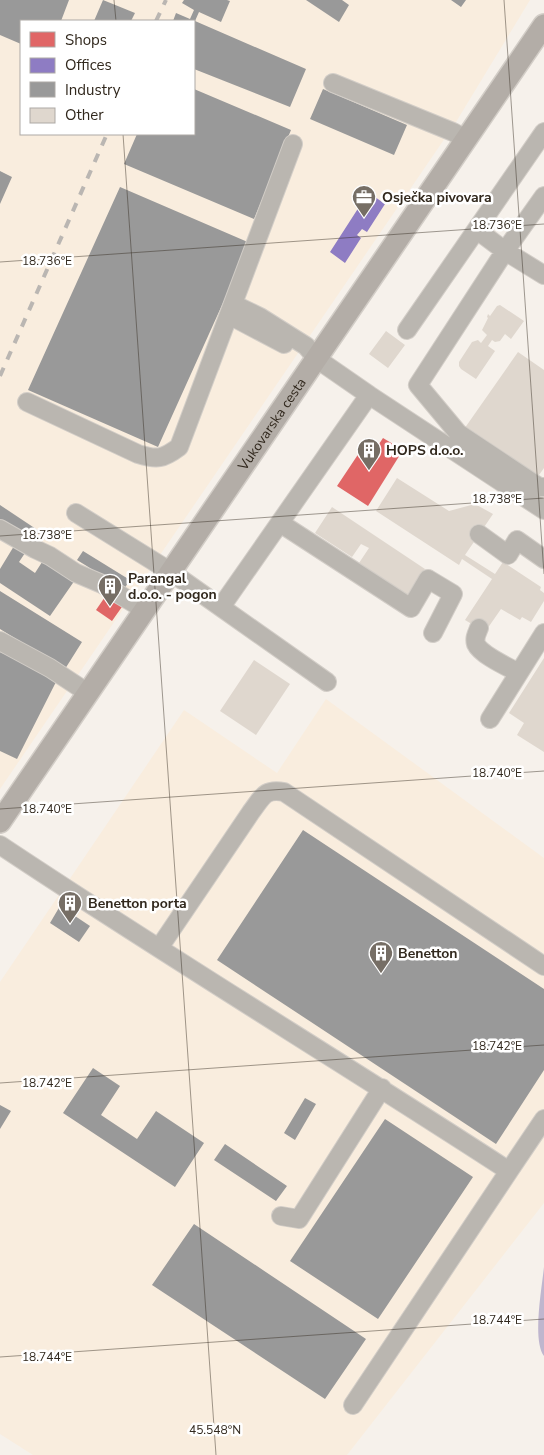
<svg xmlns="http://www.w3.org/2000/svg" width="544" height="1455" viewBox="0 0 544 1455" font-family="'Nunito Sans',sans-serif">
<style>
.built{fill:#f9edde;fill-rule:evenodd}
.water{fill:#bfb6ce}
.shops{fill:#e06666}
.offices{fill:#8e7cc3}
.industry{fill:#999}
.building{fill:#dfd7ce}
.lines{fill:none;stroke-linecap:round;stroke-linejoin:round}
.minor-casing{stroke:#d2cdc7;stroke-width:20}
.major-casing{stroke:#d2cdc7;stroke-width:24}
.minor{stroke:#bab6b0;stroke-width:18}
.major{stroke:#b3ada7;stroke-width:21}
.rail{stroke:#bab6b2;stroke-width:4;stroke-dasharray:9 9;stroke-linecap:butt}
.ticks{fill:none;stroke:#31281d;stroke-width:1;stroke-opacity:0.45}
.labels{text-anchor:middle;stroke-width:5;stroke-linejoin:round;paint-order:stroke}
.poi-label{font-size:14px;font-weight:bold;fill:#31281d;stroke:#fff;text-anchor:start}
.street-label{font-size:14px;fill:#31281d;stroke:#fff}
.ticks-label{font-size:12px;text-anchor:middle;fill:#31281d;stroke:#fff;stroke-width:5;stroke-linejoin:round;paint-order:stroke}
</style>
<rect width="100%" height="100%" fill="#f6f1eb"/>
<path class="built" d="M0 0H530L456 122 0 789ZM21 21H194V134H21Z
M326 699 544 858V1203L347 1455H33L0 1434V982L184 710 277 773Z"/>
<path class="water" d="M544 1267V1356C532 1341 542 1287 544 1267Z"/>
<path class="shops" d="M383 438 403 450 368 506 337 486 359 453 362 455 364 452 361 450 365 443 375 450Z
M107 594 124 604 112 621 96 610Z"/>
<path class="offices" d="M365 190 385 204 367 232 362 229 357 235 361 238 345 263 330 252 359 207 355 205Z"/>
<path class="industry" d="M0 0H69L61 21H21V44L0 35Z
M103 0 135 13 131 21H94Z
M184 0H227L230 1 221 22 199 12 195 21 306 69 290 107 194 69V21H173L176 13 190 19 194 10 182 3Z
M306 0H342L349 5 339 22Z
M451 0H466L461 7Z
M194 89 291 130 254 219 124 164 137 134H194Z
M323 89 407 125 394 155 310 119Z
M0 171 12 177 0 204Z
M120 187 250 243 158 447 28 390Z
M0 505 39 531 32 541 0 520Z
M14 546 25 553 19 562 35 573 44 559 75 580 50 616 0 583V569Z
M83 551 130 580 124 589 77 560Z
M0 591 82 642 65 669 0 629Z
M0 652 58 678 17 759 0 751Z
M303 830 544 989V1070L496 1144 217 960Z
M60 906 90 926 79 942 50 923Z
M93 1068 120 1086 101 1115 137 1139 156 1111 204 1143 175 1187 63 1113Z
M305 1098 316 1104 295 1140 284 1133Z
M0 1105 11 1111 0 1129Z
M385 1119 473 1177 378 1319 290 1261Z
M225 1144 287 1186 276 1201 214 1160Z
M194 1224 366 1339 325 1399 152 1285Z"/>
<path class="building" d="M500 305 524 321 511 339 505 334 500 341 495 342 492 340 488 346 495 351 476 379 461 369 459 366V362L472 342 478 340 481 343 487 335 482 330 488 318 487 317 488 314 490 316 497 306Z
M386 331 405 345 388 368 369 354Z
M518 352 544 370V468L527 492 455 442Z
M397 478 449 511 475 504 493 514 465 555 495 574 503 562 541 587 540 590 544 593V601L531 622 522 617 520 620 501 609 485 632 465 620 492 579 462 559 459 565 376 511Z
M332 507 425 569 406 598 357 566 369 548 361 544 352 557 315 533Z
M544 658V752L517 735 524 723 509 713Z
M254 660 290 684 256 735 220 711Z"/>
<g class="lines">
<g class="minor-casing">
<path id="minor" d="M333 83 453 132 466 139
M477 230 505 251 544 196
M544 275 505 251 418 385 458 433 539 487H544
M233 304 260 317 306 346 317 359 369 395 544 510
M229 315 284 344
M407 330 544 132
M27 402 138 454C157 460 163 459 179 447L293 144
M76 513 171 572 327 682
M280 523 411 608 428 579 453 594 433 633
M0 529 35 549 50 556 76 573 102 584 145 610
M479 534 508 555 517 540 544 559
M221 607 369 395
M479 628C477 633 474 638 476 644 481 655 508 667 519 673
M0 641 50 668 88 693
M490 719 544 633
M0 845C168 957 340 1061 509 1171L544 1119
M159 948 251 812C262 798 264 788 284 792L544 966
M281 1216 299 1219 382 1088
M353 1405 509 1171"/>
</g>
<g class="major-casing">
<g id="major">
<path id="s1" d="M0 822 544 25"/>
</g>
</g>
<use href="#minor" class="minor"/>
<use href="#major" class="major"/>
<path class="rail" d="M156 21 166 0
M0 376 107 134"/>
</g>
<path class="ticks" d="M114 0 116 21M504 0 544 574M123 134 216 1455M0 262 544 224M0 536 544 498M0 809 544 771M0 1083 544 1045M0 1357 544 1319"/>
<defs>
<g id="office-pin" transform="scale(1.25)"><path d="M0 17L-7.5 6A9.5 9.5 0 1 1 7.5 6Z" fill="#766e65" stroke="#fff"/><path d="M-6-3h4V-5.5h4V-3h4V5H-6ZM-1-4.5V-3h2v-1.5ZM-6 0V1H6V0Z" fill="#fff"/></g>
<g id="building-pin" transform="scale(1.25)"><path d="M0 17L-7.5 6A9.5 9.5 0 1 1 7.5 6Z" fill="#766e65" stroke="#fff"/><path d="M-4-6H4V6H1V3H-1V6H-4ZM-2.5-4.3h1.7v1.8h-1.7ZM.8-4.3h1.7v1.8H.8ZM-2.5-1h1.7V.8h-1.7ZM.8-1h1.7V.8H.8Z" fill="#fff"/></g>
</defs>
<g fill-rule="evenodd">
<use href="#office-pin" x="364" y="197"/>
<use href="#building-pin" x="369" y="450"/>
<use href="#building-pin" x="110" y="586"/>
<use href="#building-pin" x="70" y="903"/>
<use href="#building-pin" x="381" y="953"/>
</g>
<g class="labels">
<g class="poi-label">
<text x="382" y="202">Osječka pivovara</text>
<text x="386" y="455">HOPS d.o.o.</text>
<text x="128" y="583">Parangal<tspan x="128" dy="16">d.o.o. - pogon</tspan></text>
<text x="88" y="908">Benetton porta</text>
<text x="398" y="958">Benetton</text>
</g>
<g class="street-label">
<text dy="5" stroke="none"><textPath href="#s1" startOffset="482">Vukovarska cesta</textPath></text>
</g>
</g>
<g class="ticks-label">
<text x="497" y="229">18.736°E</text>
<text x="47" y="265">18.736°E</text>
<text x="497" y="503">18.738°E</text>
<text x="47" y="539">18.738°E</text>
<text x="497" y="777">18.740°E</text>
<text x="47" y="813">18.740°E</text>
<text x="497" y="1050">18.742°E</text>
<text x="47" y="1087">18.742°E</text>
<text x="497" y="1324">18.744°E</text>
<text x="47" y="1361">18.744°E</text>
<text x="215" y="1434">45.548°N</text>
</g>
<rect x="20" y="20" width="175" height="115" fill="#ffffff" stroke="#ada9a5"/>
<rect x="30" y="32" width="25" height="15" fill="#e06666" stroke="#ada9a5"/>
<text x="65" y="45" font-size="15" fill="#31281d">Shops</text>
<rect x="30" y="58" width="25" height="15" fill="#8e7cc3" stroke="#ada9a5"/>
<text x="65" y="70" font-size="15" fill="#31281d">Offices</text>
<rect x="30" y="82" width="25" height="15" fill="#999999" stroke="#ada9a5"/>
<text x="65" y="95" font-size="15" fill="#31281d">Industry</text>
<rect x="30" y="108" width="25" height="15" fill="#dfd7ce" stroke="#ada9a5"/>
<text x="65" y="120" font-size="15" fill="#31281d">Other</text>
</svg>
